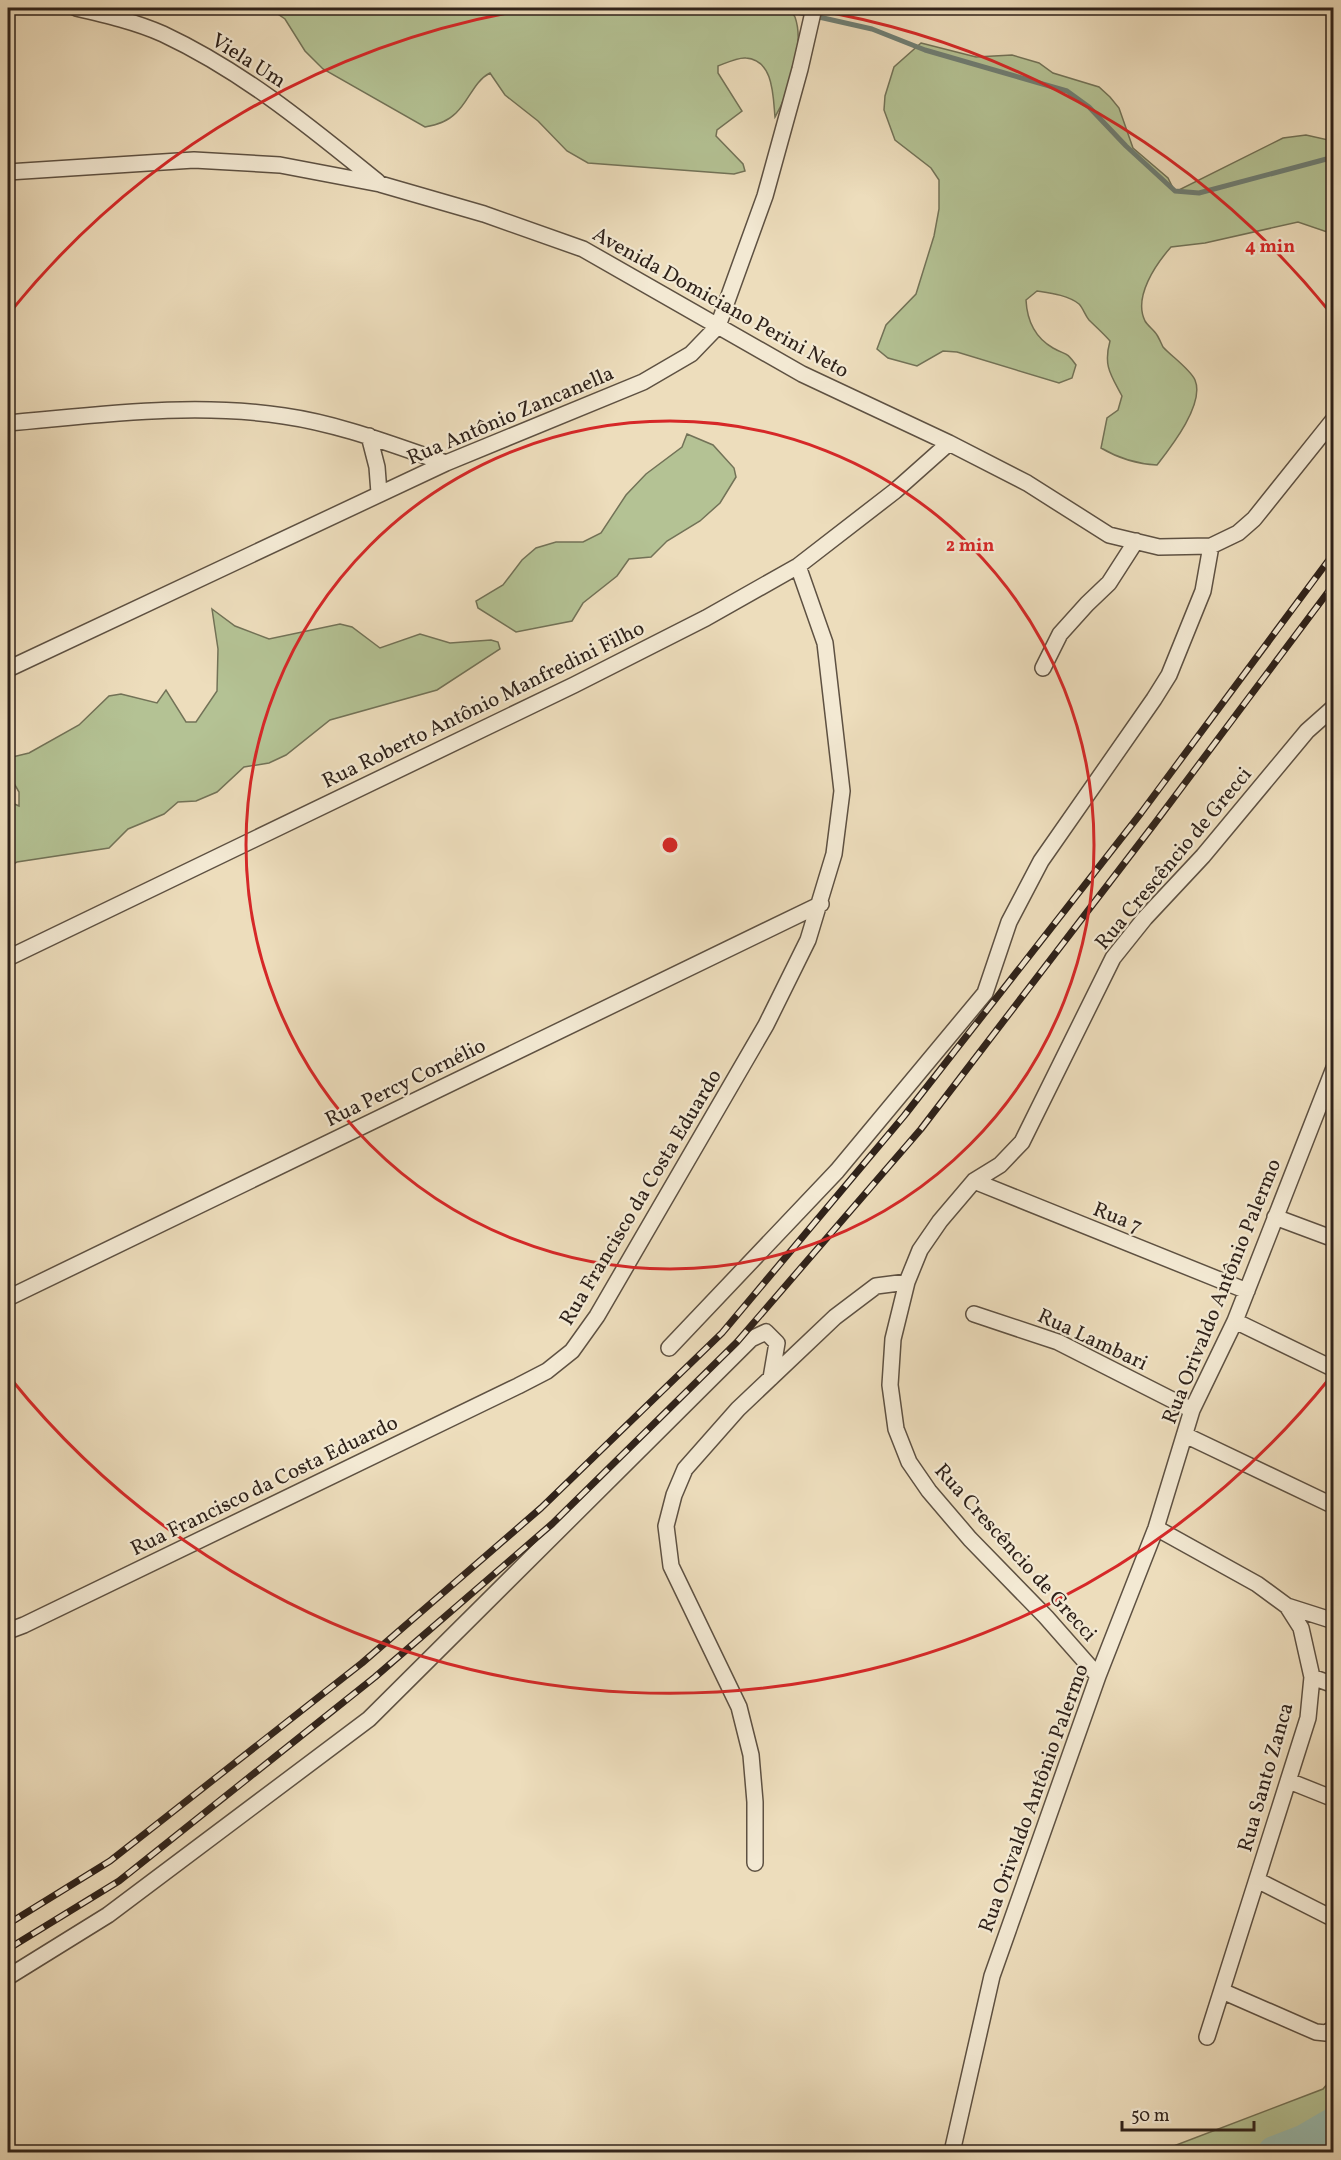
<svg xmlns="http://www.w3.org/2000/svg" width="1341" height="2160" viewBox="0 0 1341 2160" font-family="Vollkorn,serif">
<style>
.green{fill:#b4c294;stroke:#727257;stroke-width:1.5}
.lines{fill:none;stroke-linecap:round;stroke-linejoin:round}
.stream{stroke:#6f7e74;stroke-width:5}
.river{stroke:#99bcb0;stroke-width:32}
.minor-casing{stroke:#5e5142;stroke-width:18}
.minor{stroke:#f3e9d3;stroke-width:15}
.rail-casing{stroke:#2f221a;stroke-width:7}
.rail{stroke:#f3e9d3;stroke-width:4.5;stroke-dasharray:14;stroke-linecap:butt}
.ring{fill:none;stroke:#d62828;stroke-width:3}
.labels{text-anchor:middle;stroke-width:4.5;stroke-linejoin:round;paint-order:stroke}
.street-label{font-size:21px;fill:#2f221a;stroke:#f3e9d3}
.centre{fill:#d62828;stroke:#f3e9d3;stroke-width:3}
.ring-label{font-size:18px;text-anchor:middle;font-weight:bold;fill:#d62828;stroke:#f3e9d3;stroke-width:4.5;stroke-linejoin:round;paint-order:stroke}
</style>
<rect width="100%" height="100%" fill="#edddbc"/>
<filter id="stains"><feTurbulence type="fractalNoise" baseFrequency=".00333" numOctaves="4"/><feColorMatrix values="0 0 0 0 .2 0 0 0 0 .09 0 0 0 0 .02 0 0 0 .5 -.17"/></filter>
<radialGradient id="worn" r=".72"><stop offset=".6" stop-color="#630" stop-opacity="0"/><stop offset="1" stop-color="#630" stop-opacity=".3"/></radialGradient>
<path class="green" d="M269 8H785C789 11 793 13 795 17 805 45 789 93 775 117 773 97 774 60 746 58 738 57 726 63 718 66V73L742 111 717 130 716 136 743 164 745 171 734 174 588 163 567 151 538 121 505 95 490 73C474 81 469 101 456 113 447 122 437 125 425 127L323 69 305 51 285 19Z
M921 43 976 57 1012 55 1039 63 1053 73 1099 87 1110 97 1119 108 1133 148 1168 178 1175 192 1283 138 1306 135 1333 141V234L1298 222 1205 243 1171 247C1156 264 1133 297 1145 321 1148 326 1154 330 1157 335 1159 338 1161 343 1163 347 1171 356 1190 369 1195 380 1205 404 1171 447 1157 465 1137 464 1118 458 1101 448L1107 418 1118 410 1122 396C1111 375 1103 366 1110 341 1103 333 1096 327 1089 320 1085 315 1083 308 1079 304 1068 295 1050 293 1037 291L1026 300C1027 320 1034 337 1053 348 1067 356 1065 350 1076 365L1072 378 1059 383 957 352 943 351 917 366 888 358 877 349 886 325 916 294 934 236 939 209V180L931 168 895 140 884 110 885 96 894 67Z
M687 434 713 445 734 468 736 477 720 503 700 521 667 541 651 557 629 559 617 576 583 603 572 621 516 632 478 608 476 601 503 585 522 560 536 548 556 542H583L601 533 626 495 646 474 682 447Z
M212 609 235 626 269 639 340 624 352 627 380 648 420 634 450 643 491 640 498 642 500 649 437 690 330 720 286 755 269 763 244 767 217 792 196 801 178 802 164 814 128 829 109 848 17 862 8 868V801L19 806V792L8 773V758L29 753 79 725 109 696 121 694 157 703 166 690 186 722H196L217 691 218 649Z
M1333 2077V2152H1158L1323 2089Z"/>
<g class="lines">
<path class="stream" d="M779 8 872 29 925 50 1067 91 1089 107 1126 146 1175 191 1199 193 1334 157"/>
<path class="river" d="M1274 2152 1303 2141 1334 2123"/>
<g class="minor-casing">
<path id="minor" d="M76 8C106 15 136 22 163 34 244 72 310 127 378 182
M8 172 194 160 280 165 380 184 484 214 583 249 802 374 949 443 1027 483 1109 535 1159 547 1211 546 1238 533 1254 519 1334 419
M8 423C100 415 192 402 284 416 340 424 393 445 446 463
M369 436 377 467 379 493
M1043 668 1060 634 1087 604 1109 583 1136 541
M8 669 446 463 643 382 691 354 718 326 765 196 800 69 814 8
M8 958 574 685 706 618 798 566 895 491 949 443
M974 1181 1247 1291
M1275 1217 1334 1239
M8 1298 821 904
M974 1314 1058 1342 1192 1410
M1235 1321 1334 1369
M669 1348 837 1171 985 993 1009 922 1041 861 1154 699 1169 675 1203 591 1211 546
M1185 1435 1334 1506
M1156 1528 1257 1584 1287 1606 1301 1628 1312 1677 1308 1718 1207 2037
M1287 1606 1334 1621
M8 1631 24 1625 518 1386 547 1371 572 1351 597 1316 766 1025 808 940 834 854 842 791 825 643 798 566
M1098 1676 1046 1617 970 1539 929 1491 909 1462 896 1429 890 1385 893 1339 907 1282 920 1250 940 1221 974 1181 1000 1165 1022 1142 1113 958 1145 918 1203 856 1307 731 1334 707
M1312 1677 1334 1685
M1289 1781 1334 1799
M755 1863V1802L751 1755 739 1707 671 1566 666 1526 674 1495 685 1469 738 1409 835 1317 876 1286 907 1282
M1257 1880 1334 1919
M8 1977 108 1915 369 1719 751 1339 766 1332 777 1343 771 1378
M1222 1991 1316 2032 1326 2033 1334 2028
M952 2152 992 1976 1098 1676 1156 1528 1192 1410 1235 1321 1334 1068"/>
</g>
<use href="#minor" class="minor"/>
<g class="rail-casing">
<path id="rail" d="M8 1924 110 1861 362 1663 541 1508 722 1333 904 1116 1141 813 1334 553
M8 1949 119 1881 375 1677 552 1524 737 1342 921 1129 1155 823 1334 584"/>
</g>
<use href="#rail" class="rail"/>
</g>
<g class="ring">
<circle cx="670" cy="845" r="424"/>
<path d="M1329 1379A848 848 0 0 1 11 1379M11 311A848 848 0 0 1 530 9M810 9A848 848 0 0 1 1329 311"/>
</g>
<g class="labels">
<g class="street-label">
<text transform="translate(249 60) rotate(32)" y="7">Viela Um</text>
<text transform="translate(721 302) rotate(29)" y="7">Avenida Domiciano Perini Neto</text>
<text transform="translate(510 415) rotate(-23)" y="7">Rua Antônio Zancanella</text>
<text transform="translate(483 704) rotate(-26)" y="7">Rua Roberto Antônio Manfredini Filho</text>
<text transform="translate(1173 858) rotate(-50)" y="7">Rua Crescêncio de Grecci</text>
<text transform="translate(405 1082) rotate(-26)" y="7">Rua Percy Cornélio</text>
<text transform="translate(640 1197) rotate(-59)" y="7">Rua Francisco da Costa Eduardo</text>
<text transform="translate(1118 1217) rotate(22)" y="7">Rua 7</text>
<text transform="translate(1221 1291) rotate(-68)" y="7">Rua Orivaldo Antônio Palermo</text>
<text transform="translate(1093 1339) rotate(25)" y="7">Rua Lambari</text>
<text transform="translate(264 1485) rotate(-26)" y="7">Rua Francisco da Costa Eduardo</text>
<text transform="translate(1016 1552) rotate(48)" y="7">Rua Crescêncio de Grecci</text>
<text transform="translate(1265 1777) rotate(-74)" y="7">Rua Santo Zanca</text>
<text transform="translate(1033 1798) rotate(-70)" y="7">Rua Orivaldo Antônio Palermo</text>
</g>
</g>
<circle cx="670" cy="845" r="9" class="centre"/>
<g class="ring-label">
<text x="1270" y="252">4 min</text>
<text x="970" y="551">2 min</text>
</g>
<rect width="1341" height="2160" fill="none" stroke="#edddbc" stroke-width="30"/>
<rect x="9" y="9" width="1323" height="2142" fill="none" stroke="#2f221a" stroke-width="3"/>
<rect x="15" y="15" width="1311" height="2130" fill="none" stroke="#2f221a" stroke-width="1.5"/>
<path d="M1122 2121v9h132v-9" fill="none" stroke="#2f221a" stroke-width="3"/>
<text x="1131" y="2121" font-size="18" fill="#2f221a" stroke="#f3e9d3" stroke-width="4.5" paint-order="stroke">50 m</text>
<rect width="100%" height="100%" filter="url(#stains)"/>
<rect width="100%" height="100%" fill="url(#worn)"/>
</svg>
